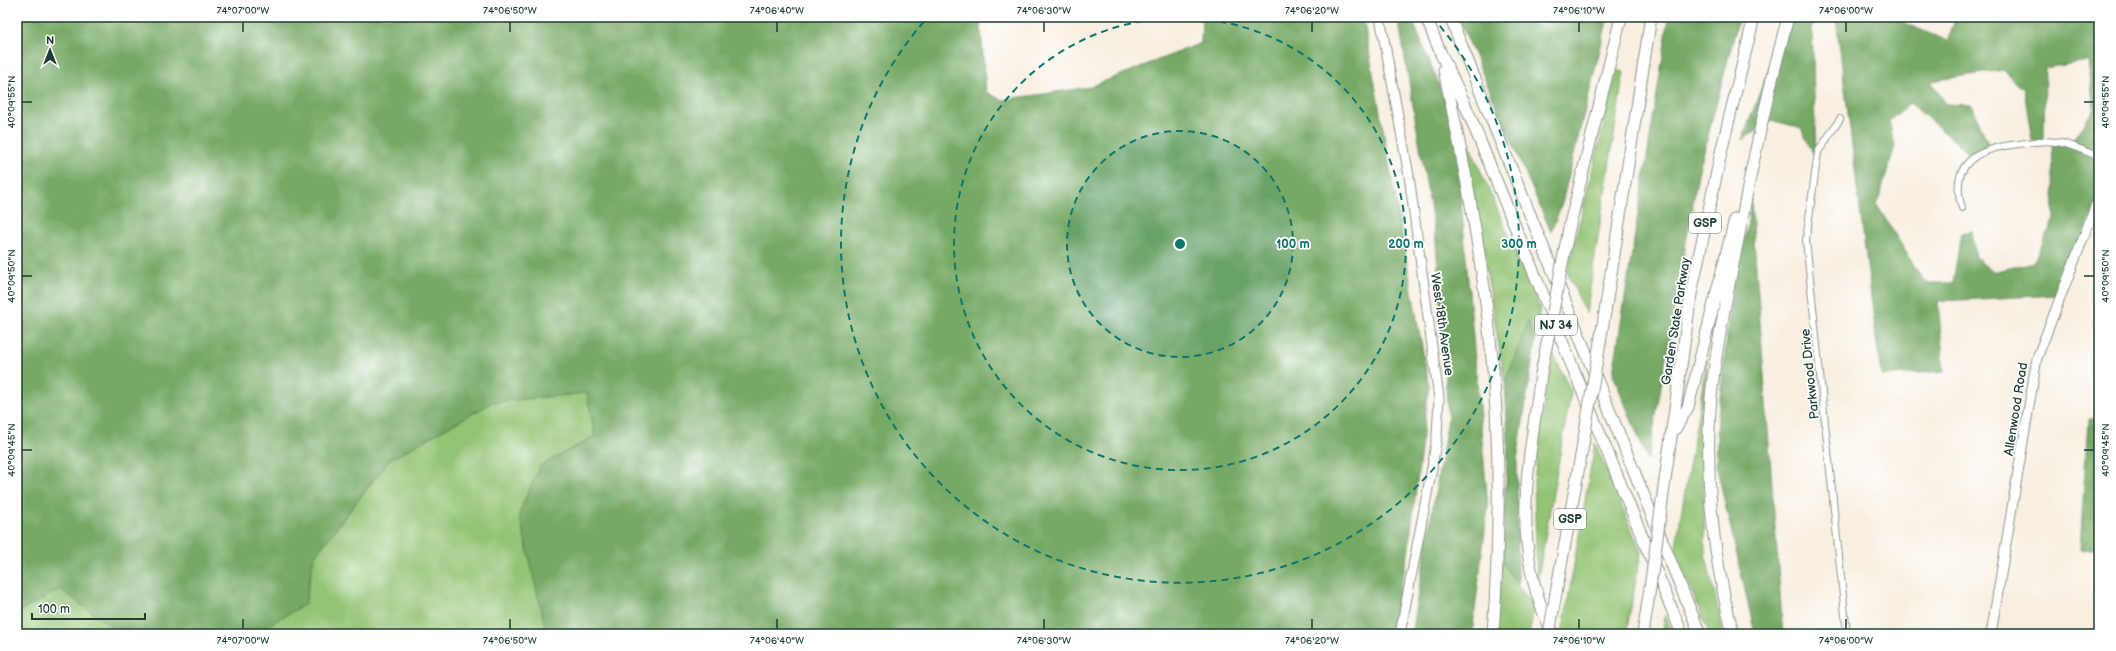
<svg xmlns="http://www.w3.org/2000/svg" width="2116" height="651" viewBox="0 0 2116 651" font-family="'Balsamiq Sans',sans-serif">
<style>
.green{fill:#93c373;stroke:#598054}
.forest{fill:#76a965;stroke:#4a734c;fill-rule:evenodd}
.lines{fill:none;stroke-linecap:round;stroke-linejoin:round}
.street-casing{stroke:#8c968a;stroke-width:8}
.secondary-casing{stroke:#8c968a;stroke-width:11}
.highway-casing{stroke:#8c968a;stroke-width:13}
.street{stroke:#fff;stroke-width:6}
.secondary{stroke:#fff;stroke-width:9}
.highway{stroke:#fff;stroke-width:11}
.highway-bridge-casing{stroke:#8c968a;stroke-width:13;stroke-linecap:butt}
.highway-bridge{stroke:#fff;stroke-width:11}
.ticks{fill:none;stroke:#1f3d34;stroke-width:1.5}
.ring{fill:none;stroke:#0f766e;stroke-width:2;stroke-dasharray:7 5}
.labels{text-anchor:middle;stroke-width:3.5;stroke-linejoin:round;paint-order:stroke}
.shield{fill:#fff;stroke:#627771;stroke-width:1}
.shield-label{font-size:12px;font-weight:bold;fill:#1f3d34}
.street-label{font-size:13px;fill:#1f3d34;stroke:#fff}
.centre{fill:#0f766e;stroke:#fff;stroke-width:2}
.ring-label{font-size:12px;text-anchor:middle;font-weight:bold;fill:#0f766e;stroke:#fff;stroke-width:3.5;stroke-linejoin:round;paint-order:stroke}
.neatline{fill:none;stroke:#1f3d34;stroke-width:1.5}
.ticks-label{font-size:10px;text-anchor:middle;fill:#1f3d34}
</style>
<rect width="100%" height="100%" fill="#fff"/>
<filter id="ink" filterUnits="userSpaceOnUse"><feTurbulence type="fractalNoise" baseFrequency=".025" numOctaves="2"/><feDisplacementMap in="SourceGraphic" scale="8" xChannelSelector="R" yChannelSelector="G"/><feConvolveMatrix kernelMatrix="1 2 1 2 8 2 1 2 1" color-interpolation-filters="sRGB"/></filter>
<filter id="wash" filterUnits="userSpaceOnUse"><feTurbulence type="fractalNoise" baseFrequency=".012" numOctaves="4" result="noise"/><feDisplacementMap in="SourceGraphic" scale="16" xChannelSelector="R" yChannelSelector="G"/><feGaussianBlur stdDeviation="0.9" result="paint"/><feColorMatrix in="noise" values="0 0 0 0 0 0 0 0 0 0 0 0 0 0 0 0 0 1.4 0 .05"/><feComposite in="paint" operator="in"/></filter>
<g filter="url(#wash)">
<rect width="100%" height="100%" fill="#f8efe1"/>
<path class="green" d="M1617 71H1624L1586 314 1567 272Z
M1463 130 1540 308 1535 344 1528 322 1505 383Z
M1551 349 1571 392 1537 583 1534 481Z
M1707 359 1702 433 1705 553 1724 634H1709L1675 551Z
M587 393 595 436 540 466 545 627 543 634H253L305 604 314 557 389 460 493 402Z
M1595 443 1641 552 1626 634H1562Z
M1502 561 1518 586 1535 605 1529 634H1494Z
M60 588 121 634H17V613Z
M1665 615 1673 634H1662Z"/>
<path class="forest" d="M17 17H980L986 92 1002 100 1090 87 1201 43 1202 17H1363L1429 386 1408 554 1390 634H543L545 627 519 513 540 466 595 436 587 393 493 402 389 460 314 557 305 604 253 634H121L60 589 17 613Z
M1398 17H1411L1454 121 1488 507 1472 634H1411L1448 419 1436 241Z
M1458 17H1480L1490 21 1541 25 1560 17H1608L1562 203 1551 232Z
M1669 17H1739L1698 174 1648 461 1613 374Z
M1788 17H1899V21L1948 41 1956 17H2099V199L2059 295 1938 301 1944 371 1881 376 1836 18 1812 24 1816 159 1801 128 1771 120 1742 140ZM2088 61 2094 109 2069 145 2052 142 2054 219 2034 262 1993 272 1976 258 1972 231 1961 233 1953 283H1925L1877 205 1895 146 1889 121 1910 103 1974 158 1990 148 1972 105 1946 104 1931 81 2003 70 2024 90 2032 141 2044 140 2045 68Z
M1751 199 1783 634H1755L1716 464 1718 416 1733 282 1747 228Z
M1528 321 1535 344 1517 460 1518 586 1502 561 1508 440 1505 383Z
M2099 418V548L2080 550 2088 419Z"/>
</g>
<g filter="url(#ink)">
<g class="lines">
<g class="street-casing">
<path id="street" d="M1840 119 1818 152 1806 240 1847 634
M1962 208C1948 162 1979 148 2019 144 2031 142 2044 140 2056 142 2071 144 2085 151 2099 157"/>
</g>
<g class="secondary-casing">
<path id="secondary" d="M1380 17 1409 176 1439 398 1437 436 1432 468 1400 634
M1991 634 2037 358 2099 197"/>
</g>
<g class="highway-casing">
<path id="highway" d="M1426 17 1441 54 1464 102 1682 634
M1450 17 1700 634
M1444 70C1463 159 1481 248 1490 338 1501 436 1500 536 1493 634
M1569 228 1621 17
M1605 312 1651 17
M1541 374C1529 466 1509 545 1552 632
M1675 429 1688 407 1735 219
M1664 487 1691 294 1722 148 1754 17
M1556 593 1583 444
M1643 634 1650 588
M1733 634C1712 553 1703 471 1712 387 1718 334 1730 282 1740 229 1753 158 1769 87 1788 17"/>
</g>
<use href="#street" class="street"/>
<use href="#secondary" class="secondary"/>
<use href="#highway" class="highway"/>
<g class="highway-bridge-casing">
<path id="highway-bridge" d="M1541 374 1569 228
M1583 444 1605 312
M1650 588 1664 487
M1549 634 1556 593"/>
</g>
<use href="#highway-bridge" class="highway-bridge"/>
</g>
</g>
<path class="ticks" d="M243 22V32M510 22V32M777 22V32M1044 22V32M1312 22V32M1579 22V32M1846 22V32M22 102H32M2084 102H2094M22 276H32M2084 276H2094M22 450H32M2084 450H2094M243 619V629M510 619V629M777 619V629M1044 619V629M1312 619V629M1579 619V629M1846 619V629"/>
<circle cx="1180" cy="244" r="113" fill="#0f766e" fill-opacity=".12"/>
<g class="ring">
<circle cx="1180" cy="244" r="113"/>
<circle cx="1180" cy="244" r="226"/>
<path d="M1432 17A339 339 0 1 1 928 17"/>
</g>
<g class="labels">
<g class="shield">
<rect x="1689" y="213" width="32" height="20" rx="3"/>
<rect x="1535" y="315" width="42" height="20" rx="3"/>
<rect x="1554" y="509" width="32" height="20" rx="3"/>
</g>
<g class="shield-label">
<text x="1705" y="227">GSP</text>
<text x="1556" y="329">NJ 34</text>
<text x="1570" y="523">GSP</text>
</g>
<g class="street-label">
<text transform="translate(1675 321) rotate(-81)" y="5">Garden State Parkway</text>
<text transform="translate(1443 324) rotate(82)" y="5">West 18th Avenue</text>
<text transform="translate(1809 374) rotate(-96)" y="5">Parkwood Drive</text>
<text transform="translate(2015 409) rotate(-81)" y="5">Allenwood Road</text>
</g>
</g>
<circle cx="1180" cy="244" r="6" class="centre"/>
<g class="ring-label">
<text x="1293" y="248">100 m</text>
<text x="1406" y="248">200 m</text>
<text x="1519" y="248">300 m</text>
</g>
<rect width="2116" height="651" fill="none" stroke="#fff" stroke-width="44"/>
<g transform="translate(50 50)" stroke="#ffffff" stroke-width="3" paint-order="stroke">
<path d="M0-3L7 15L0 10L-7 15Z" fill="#1f3d34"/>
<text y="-6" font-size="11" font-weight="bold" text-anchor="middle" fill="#1f3d34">N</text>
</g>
<path d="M32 613v6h113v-6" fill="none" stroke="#1f3d34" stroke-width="2"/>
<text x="38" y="613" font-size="12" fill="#1f3d34" stroke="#ffffff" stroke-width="3" paint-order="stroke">100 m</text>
<rect x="22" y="22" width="2072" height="607" class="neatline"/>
<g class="ticks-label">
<text x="243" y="14">74°07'00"W</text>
<text x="510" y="14">74°06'50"W</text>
<text x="777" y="14">74°06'40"W</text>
<text x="1044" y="14">74°06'30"W</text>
<text x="1312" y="14">74°06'20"W</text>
<text x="1579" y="14">74°06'10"W</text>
<text x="1846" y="14">74°06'00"W</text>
<text transform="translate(11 102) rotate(-90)" y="4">40°09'55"N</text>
<text transform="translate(2105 102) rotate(-90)" y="4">40°09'55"N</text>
<text transform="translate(11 276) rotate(-90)" y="4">40°09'50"N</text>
<text transform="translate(2105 276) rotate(-90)" y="4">40°09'50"N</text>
<text transform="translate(11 450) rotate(-90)" y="4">40°09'45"N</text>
<text transform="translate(2105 450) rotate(-90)" y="4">40°09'45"N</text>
<text x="243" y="644">74°07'00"W</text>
<text x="510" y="644">74°06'50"W</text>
<text x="777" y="644">74°06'40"W</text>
<text x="1044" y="644">74°06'30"W</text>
<text x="1312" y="644">74°06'20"W</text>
<text x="1579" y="644">74°06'10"W</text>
<text x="1846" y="644">74°06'00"W</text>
</g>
</svg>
